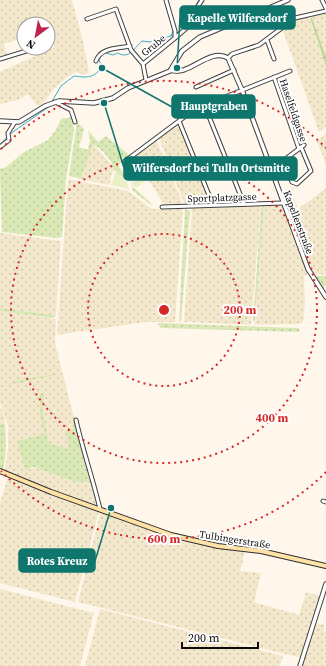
<svg xmlns="http://www.w3.org/2000/svg" width="326" height="666" viewBox="0 0 326 666" font-family="'Source Serif 4',serif">
<style>
.farmland{fill:url(#farmland-dots)}
.grass{fill:url(#grass-dots)}
.forest{fill:url(#forest-crowns)}
.pitch{fill:#eaefc7}
.lines{fill:none;stroke-linecap:round;stroke-linejoin:round}
.stream{stroke:#38afcb;stroke-width:1}
.minor-casing{stroke:#3f3f3f;stroke-width:5}
.tertiary-casing{stroke:#3f3f3f;stroke-width:5.5}
.secondary-casing{stroke:#2e2e2e;stroke-width:6}
.minor{stroke:#fff;stroke-width:3}
.tertiary{stroke:#fff;stroke-width:3.5}
.secondary{stroke:#fee2a6;stroke-width:4}
.ring{fill:none;stroke:#d62828;stroke-width:2;stroke-dasharray:2 4}
.labels{text-anchor:middle;stroke-width:4;stroke-linejoin:round;paint-order:stroke}
.street-label{font-size:10px;fill:#0c0c0c;stroke:#fff}
.centre{fill:#d62828;stroke:#fff;stroke-width:2}
.ring-label{font-size:12px;text-anchor:middle;font-weight:bold;fill:#d62828;stroke:#fff;stroke-width:4;stroke-linejoin:round;paint-order:stroke}
.leader{fill:none;stroke:#0f766e;stroke-width:1.5}
.callout-dot{fill:#0f766e;stroke:#fff;stroke-width:1.5}
.callout{fill:#0f766e;stroke:#0f766e;stroke-width:1.5}
.callout-label{font-size:11px;text-anchor:middle;font-weight:bold;fill:#fff}
</style>
<defs>
<pattern id="farmland-dots" width="8" height="8" patternUnits="userSpaceOnUse"><rect width="8" height="8" fill="#f4e8cc"/><path d="M2 2h.1M6 6h.1" fill="none" stroke="#d0c6ae" stroke-width="1.8" stroke-linecap="round"/></pattern>
<pattern id="grass-dots" width="8" height="8" patternUnits="userSpaceOnUse"><rect width="8" height="8" fill="#dae8b5"/><path d="M2 2h.1M6 6h.1" fill="none" stroke="#bac69a" stroke-width="1.8" stroke-linecap="round"/></pattern>
<pattern id="forest-crowns" width="20" height="18" patternUnits="userSpaceOnUse"><rect width="20" height="18" fill="#c1d995"/><path d="M2 6a3 3 0 1 1 6 0M12 15a3 3 0 1 1 6 0" fill="none" stroke="#a5b97f"/></pattern>
</defs>
<rect width="100%" height="100%" fill="#fff7eb"/>
<path class="farmland" d="M0 0H72L83 41 89 72 84 75 76 72 67 77 56 87 42 104 37 106 28 94 18 100 0 104V72L55 47 53 43 48 45V24H24V48H28L22 50 19 39 4 44 7 55 0 57Z
M326 14V57L312 18 313 16Z
M307 17H309L326 66V127L319 132 282 28 294 20Z
M178 123 187 142 210 204 185 205 177 186 159 138Z
M326 134V165L317 141Z
M156 139 182 202V206H165L134 157Z
M93 144 114 167 109 185 81 179 87 156Z
M68 179 128 191 152 209 183 208 175 322H145L57 335Z
M293 187 294 189 290 192 298 207 290 213 282 193Z
M326 188V275L314 274 308 263 290 215Z
M264 205 283 206 308 273 304 277 305 304 303 321 300 324 255 325Z
M230 206H261L251 325 184 322 192 208Z
M0 233 61 241 56 315 0 308Z
M0 311 56 319 55 343 73 414V429L67 431 69 449 49 443 42 408V395L44 394H41L40 409 45 434 17 442 28 469 36 468 76 482 92 484 97 505 65 495 5 470 8 447V430L9 429 0 402Z
M0 406 4 415 5 424H0Z
M8 477 48 494 99 511 75 602 0 583V503Z
M102 512 120 520 179 541 208 547 245 552 240 571 261 573 254 602 299 615 306 592 320 596 301 658 78 602 100 514Z
M0 589 94 613 80 666H0Z
M100 609 283 656 280 666H85Z
M316 623 325 625 323 631 326 632V666H302Z"/>
<path class="grass" d="M72 117 74 130 66 179 62 237 56 238 2 232 0 169 6 167 24 152 48 140 56 130 61 119Z
M77 122 84 129 79 147 88 150 90 140 88 130 98 142 106 136 128 154 129 156 118 165 128 182 114 170C114 161 100 148 93 144L81 179 69 176Z
M209 161 215 176 204 180 198 165Z
M132 186 151 203V205L132 190Z
M263 205 264 206 255 321 253 322 261 209Z
M185 209 190 211 181 321 179 322Z
M314 276H326V284L323 289Z
M0 308 55 315 56 316 52 318 0 311Z
M158 323 298 328 300 330 299 332 161 328 159 326Z
M63 373 0 387 24 379Z
M44 393 42 408 49 443 69 449 66 431 73 429V414L92 483 76 482 33 467 25 470 17 441 45 434 40 416V394Z
M0 424H5C6 439 7 455 3 469L0 468Z"/>
<path class="forest" d="M310 18H312L326 57V66Z"/>
<path class="pitch" d="M133 161 142 172 131 180 122 170Z
M116 171 127 183 129 189 111 185Z
M143 174 147 180 136 188 131 183Z"/>
<g class="lines">
<path class="stream" d="M195 18 196 5 199 0
M171 36 173 31
M103 54 106 53 113 55 118 53C129 60 135 47 142 41L150 42 174 35
M51 103 61 86 74 76C88 78 94 78 103 66L99 61 101 56
M10 134 50 106
M0 145 8 136"/>
<g class="minor-casing">
<path id="minor" d="M322 0 326 8
M87 19 116 9 131 50 143 64
M175 38 198 18V6L202 0
M267 40 274 59
M228 58 232 54 259 45 295 18 326 11
M0 59 36 48
M96 61C101 47 117 49 130 46
M274 77 299 149
M146 80 143 64 175 38V31L166 0
M196 87 234 70
M55 102 71 110 75 122
M204 104 244 204
M179 121 213 205
M0 147 9 140 8 133 15 122
M283 161 292 182 297 184 311 171 301 147
M124 162 195 109 290 71
M271 170 304 145
M162 207 283 203
M76 420C83 451 93 479 100 509
M323 501 326 502"/>
</g>
<g class="tertiary-casing">
<path id="tertiary" d="M171 70C189 77 209 47 228 58L242 90 308 269 326 297
M0 121 19 122 45 106 59 101 94 103 113 98 128 88 170 71 182 51 200 37 288 0
M300 666 326 584"/>
</g>
<g class="secondary-casing">
<path id="secondary" d="M0 471 51 492 171 535 218 546 261 551 326 566"/>
</g>
<use href="#minor" class="minor"/>
<use href="#tertiary" class="tertiary"/>
<use href="#secondary" class="secondary"/>
</g>
<g class="ring">
<circle cx="164" cy="310" r="76"/>
<circle cx="164" cy="310" r="153"/>
<path d="M326 472A229 229 0 0 1 1 471M1 149A229 229 0 0 1 326 148"/>
</g>
<g class="labels">
<g class="street-label">
<text transform="translate(153 45) rotate(-39)" y="4">Grube</text>
<text transform="translate(294 110) rotate(71)" y="4">Haselfeldgasse</text>
<text transform="translate(222 197) rotate(-2)" y="4">Sportplatzgasse</text>
<text transform="translate(299 222) rotate(69)" y="4">Kapellenstraße</text>
<text transform="translate(235 539) rotate(9)" y="4">Tulbingerstraße</text>
</g>
</g>
<circle cx="164" cy="310" r="6" class="centre"/>
<g class="ring-label">
<text x="240" y="314">200 m</text>
<text x="272" y="422">400 m</text>
<text x="164" y="543">600 m</text>
</g>
<path class="leader" d="M177 68L180 18M102 68L172 107M104 103L124 168M111 508L95 561"/>
<g class="callout-dot">
<circle cx="177" cy="68" r="4"/>
<circle cx="102" cy="68" r="4"/>
<circle cx="104" cy="103" r="4"/>
<circle cx="111" cy="508" r="4"/>
</g>
<g class="callout">
<rect x="180" y="6" width="115" height="23" rx="4"/>
<rect x="172" y="95" width="83" height="23" rx="4"/>
<rect x="124" y="157" width="173" height="23" rx="4"/>
<rect x="19" y="549" width="76" height="23" rx="4"/>
</g>
<g class="callout-label">
<text x="237" y="22">Kapelle Wilfersdorf</text>
<text x="214" y="110">Hauptgraben</text>
<text x="211" y="172">Wilfersdorf bei Tulln Ortsmitte</text>
<text x="57" y="565">Rotes Kreuz</text>
</g>
<g transform="translate(36 36) rotate(212)"><circle r="19" fill="#ffffff" stroke="#9e9e9e"/>
<path d="M0-3L7 15L0 10L-7 15Z" fill="#ba264c"/>
<text y="-6" font-size="11" font-weight="bold" text-anchor="middle" fill="#0c0c0c">N</text>
</g>
<path d="M182 642v6h76v-6" fill="none" stroke="#0c0c0c" stroke-width="2"/>
<text x="188" y="642" font-size="12" fill="#0c0c0c" stroke="#ffffff" stroke-width="3" paint-order="stroke">200 m</text>
</svg>
